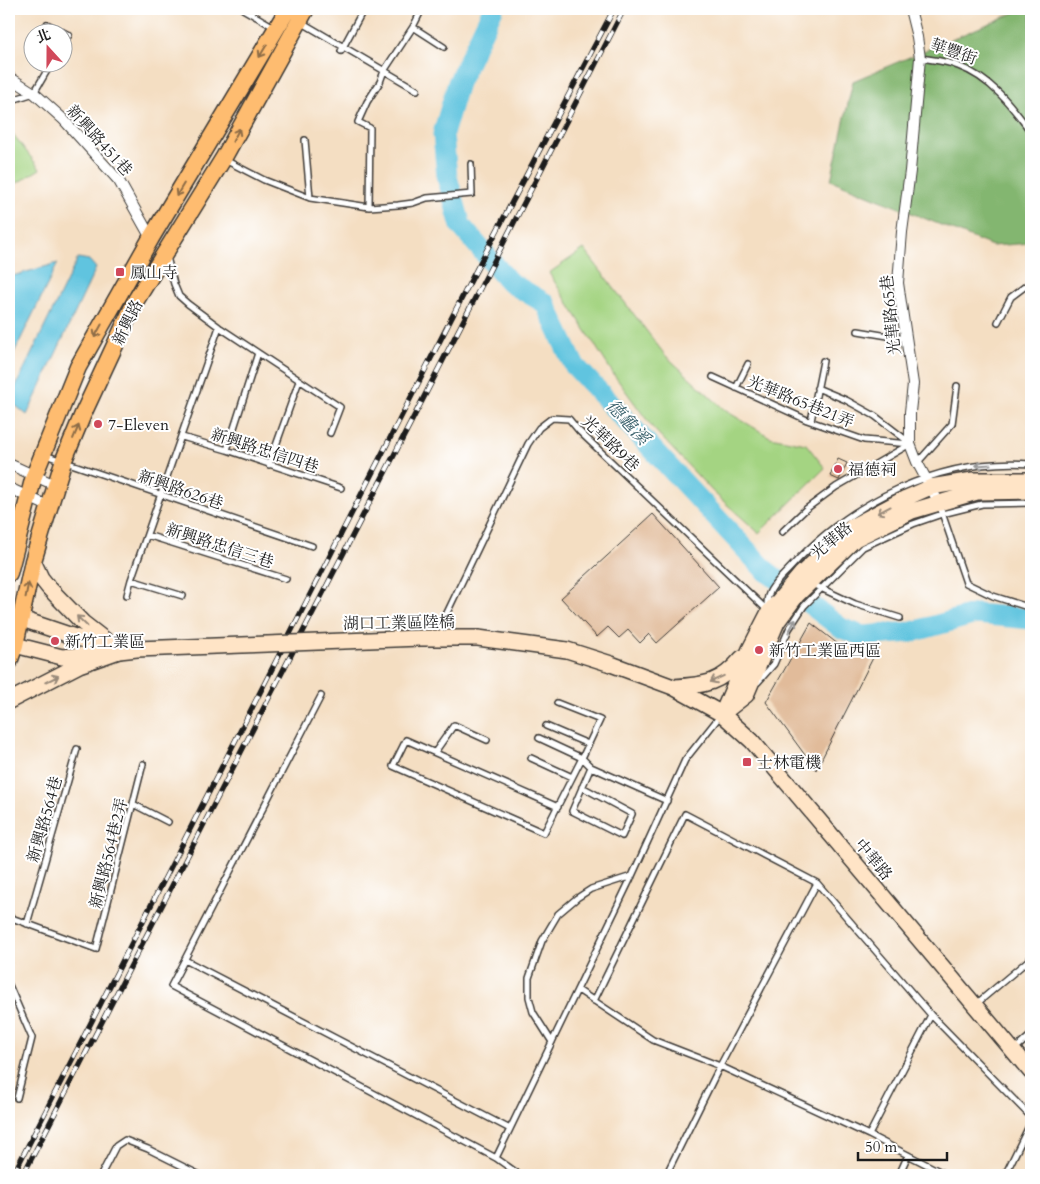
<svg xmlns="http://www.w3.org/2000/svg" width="1040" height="1184" viewBox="0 0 1040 1184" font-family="Cardo,'Noto Serif TC',serif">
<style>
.green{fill:#a4d482;stroke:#60784f}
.forest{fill:#83b670;stroke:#506946}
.water{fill:#61c4df;stroke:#3e707e}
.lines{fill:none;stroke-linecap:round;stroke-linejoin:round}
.river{stroke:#61c4df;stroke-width:21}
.building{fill:#e1bb9a}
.lane-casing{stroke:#3c3935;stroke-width:8}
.street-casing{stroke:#3c3935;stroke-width:12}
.secondary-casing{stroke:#3c3935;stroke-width:18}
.primary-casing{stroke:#3c3935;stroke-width:19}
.lane{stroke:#fff;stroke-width:5}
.street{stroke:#fff;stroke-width:10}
.secondary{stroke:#ffe4c6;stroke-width:15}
.primary{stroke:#febc70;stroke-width:16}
.rail-casing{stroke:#1c1c1c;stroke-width:5.5}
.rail{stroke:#fff;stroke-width:4;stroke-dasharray:11;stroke-linecap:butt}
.secondary-bridge-casing{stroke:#3c3935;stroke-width:18;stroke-linecap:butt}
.secondary-bridge{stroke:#ffe4c6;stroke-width:15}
.oneway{stroke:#8d6c46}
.oneway2{stroke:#999}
.oneway3{stroke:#998a7a}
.poi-dot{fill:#d1495b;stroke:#fff;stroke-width:2}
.labels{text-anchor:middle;stroke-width:4;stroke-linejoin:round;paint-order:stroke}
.street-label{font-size:16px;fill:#1c1c1c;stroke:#fff}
.poi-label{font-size:16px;fill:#1c1c1c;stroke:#fff;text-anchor:start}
.water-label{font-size:18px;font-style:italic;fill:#385f6a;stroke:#fff}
</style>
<rect width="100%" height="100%" fill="#fff"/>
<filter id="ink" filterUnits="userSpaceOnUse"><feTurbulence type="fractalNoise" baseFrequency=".02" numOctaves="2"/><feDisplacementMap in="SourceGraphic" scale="10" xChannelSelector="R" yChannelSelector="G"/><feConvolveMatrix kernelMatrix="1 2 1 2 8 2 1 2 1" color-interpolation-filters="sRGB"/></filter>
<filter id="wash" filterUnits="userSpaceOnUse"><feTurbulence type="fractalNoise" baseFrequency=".0096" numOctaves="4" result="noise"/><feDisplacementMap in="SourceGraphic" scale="20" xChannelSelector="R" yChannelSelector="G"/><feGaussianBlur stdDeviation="1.12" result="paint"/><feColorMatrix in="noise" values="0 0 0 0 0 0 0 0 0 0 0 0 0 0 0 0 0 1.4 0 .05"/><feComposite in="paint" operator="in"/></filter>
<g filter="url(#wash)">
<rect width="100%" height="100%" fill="#f4dec2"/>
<path class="green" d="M9 129 40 169 9 188Z
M584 249 665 355 726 411 770 437 806 444 825 468 759 533 713 492 652 427 614 375 549 273Z"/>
<path class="forest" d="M1023 9H1031V243L992 246 831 180 853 81Z"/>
<path class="water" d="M78 258 89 260 96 268 27 415 9 400Z
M58 263 9 363V277Z"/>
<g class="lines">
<path class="river" d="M493 9 458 83 443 134 447 177 461 226 509 282 545 303 574 365 765 570 841 628 863 636 912 632 976 614 1031 619"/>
</g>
<g id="blocks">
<path class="building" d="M838 459 847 463 839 480 830 476Z
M653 514 719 587 657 643 649 634 640 643 628 630 619 638 608 627 597 637 561 598Z
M811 623 848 652 878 648 816 770 766 702Z"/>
</g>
</g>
<g filter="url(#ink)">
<use href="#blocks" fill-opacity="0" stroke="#3c3935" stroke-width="1"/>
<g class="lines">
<g class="lane-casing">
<path id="lane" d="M243 9 274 27
M301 22 417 90
M47 24 69 35 62 45
M413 27 444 47
M341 51 361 14
M920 58C932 60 947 61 958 66 991 78 1011 105 1031 132
M9 101 34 93 52 62
M305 140 310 198
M225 160 264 180 310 198 369 207 398 205 413 203 427 198 472 194 471 164
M369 207 370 128 358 122 367 102 380 82 384 71 413 27 422 9
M167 257 174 284 179 296 188 304 219 327 340 407 330 433
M998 322 1011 297 1031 282
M858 331 906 339
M713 377 807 420 864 440 910 444
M736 388 748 364
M817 388 846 400 875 416 910 443
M811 421 823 361
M182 437 227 450 341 488
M227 450 258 353
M45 455 312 546
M918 462 952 424 957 386
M269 465 299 381
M939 504 966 583 993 596 1031 608
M782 532 806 509 836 487 910 444
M147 535 286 579
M131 580 183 596
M812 584 855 604 900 618
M127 595 131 580 219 327
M768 609C763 592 779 580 790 568 850 502 940 457 1031 464
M445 617 528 444 539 428 552 418 569 419 579 431 767 610
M758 682 774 664 789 629 804 606 863 547 913 524 942 514 982 504 1031 503
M321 696 171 986 496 1158 632 876 685 760 720 716
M557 703 600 720 582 758 544 833 393 766 406 740 558 807
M546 726 588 744
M539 738 582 758 591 767 667 801
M435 752 454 725 487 740
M531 758 572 777
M582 787 632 814 622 836 572 811 591 767
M133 804 168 822
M9 917 96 949 143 764
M27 924 77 749
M185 960 510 1129
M9 985 32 1038 17 1098
M578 990 653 1040 720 1066 869 1135 947 1175
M594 1001 685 814 817 883 931 1015 1031 1117
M975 1005 1031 958
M552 1042 533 1012 529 997V978L542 941 558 914 577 898 591 889 632 876
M1014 1050 1031 1035
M869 1135 931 1015
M496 1158 520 1175
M101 1175 116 1146 125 1140 148 1149 200 1175
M666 1175 720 1066 817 883
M899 1175 908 1155
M1005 1175 1031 1122"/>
</g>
<g class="street-casing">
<path id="street" d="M910 9 917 37 920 58 910 171 902 232 898 283 913 384 910 412V444L917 462 939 503
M9 77 34 93 63 119 119 181 151 238
M9 464 57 486
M9 488 50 507"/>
</g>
<g class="secondary-casing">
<path id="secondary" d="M33 561 41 578 49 588 83 623 119 651
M9 623 22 619 108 648
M9 639 15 645 62 657 95 654
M673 687 722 714 752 741 1031 1072
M673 687C706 685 720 684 742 658
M9 701 79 665 119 651
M723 713 746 695 777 622 797 595 855 539 912 511 977 492 1031 491
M722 714 750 649 769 612 801 574 853 526 906 498 931 487 973 480H1031"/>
</g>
<g class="primary-casing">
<path id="primary" d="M9 573 34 476 78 367 151 238 288 9
M9 662 15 645 33 561 63 462 83 414 136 300 223 159 306 9"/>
</g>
<use href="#lane" class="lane"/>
<use href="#street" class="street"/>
<use href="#secondary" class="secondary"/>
<use href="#primary" class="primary"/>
<g class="rail-casing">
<path id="rail" d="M13 1175 471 280 614 9
M23 1175 624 9"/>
</g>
<use href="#rail" class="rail"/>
<g class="secondary-bridge-casing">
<path id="secondary-bridge" d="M119 651 137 649 420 638H478L567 650 611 664 673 687"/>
</g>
<use href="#secondary-bridge" class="secondary-bridge"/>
</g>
<defs><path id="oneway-shaft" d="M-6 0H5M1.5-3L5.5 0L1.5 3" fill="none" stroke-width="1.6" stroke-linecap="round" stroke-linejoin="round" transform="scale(1.25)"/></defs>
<g class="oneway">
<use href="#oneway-shaft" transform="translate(263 51) rotate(121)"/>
<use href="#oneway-shaft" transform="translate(236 135) rotate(-62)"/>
<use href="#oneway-shaft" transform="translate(180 190) rotate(121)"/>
<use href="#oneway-shaft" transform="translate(98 331) rotate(119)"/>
<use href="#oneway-shaft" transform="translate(76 432) rotate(-67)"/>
<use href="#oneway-shaft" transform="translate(27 590) rotate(-79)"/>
</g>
<g class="oneway2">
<use href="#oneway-shaft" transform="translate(983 465) rotate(176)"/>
<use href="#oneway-shaft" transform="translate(792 626) rotate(-61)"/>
</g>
<g class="oneway3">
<use href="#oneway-shaft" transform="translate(884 510) rotate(152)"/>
<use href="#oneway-shaft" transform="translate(82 621) rotate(-136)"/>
<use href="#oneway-shaft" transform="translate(52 679) rotate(-26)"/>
<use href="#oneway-shaft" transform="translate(717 679) rotate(155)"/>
</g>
</g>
<g class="poi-dot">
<rect x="115" y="267" width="10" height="10" rx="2.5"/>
<circle cx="98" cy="424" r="5"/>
<circle cx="838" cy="469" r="5"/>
<circle cx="55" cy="641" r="5"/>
<circle cx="759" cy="650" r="5"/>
<rect x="742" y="757" width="10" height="10" rx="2.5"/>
</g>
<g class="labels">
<g class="street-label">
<text transform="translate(954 51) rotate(19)" y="6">華豐街</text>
<text transform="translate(100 140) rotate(48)" y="6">新興路451巷</text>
<text transform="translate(890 315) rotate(-96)" y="6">光華路65巷</text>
<text transform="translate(127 322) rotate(-64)" y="6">新興路</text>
<text transform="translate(801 401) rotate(22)" y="6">光華路65巷21弄</text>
<text transform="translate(611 443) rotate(44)" y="6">光華路9巷</text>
<text transform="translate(265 450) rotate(18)" y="6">新興路忠信四巷</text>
<text transform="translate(181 489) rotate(19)" y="6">新興路626巷</text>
<text transform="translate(831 540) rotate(-40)" y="6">光華路</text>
<text transform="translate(220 545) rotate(18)" y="6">新興路忠信三巷</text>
<text transform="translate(399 622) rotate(-1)" y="6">湖口工業區陸橋</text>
<text transform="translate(44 819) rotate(-74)" y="6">新興路564巷</text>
<text transform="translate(108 853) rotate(-76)" y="6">新興路564巷2弄</text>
<text transform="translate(874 859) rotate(50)" y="6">中華路</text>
</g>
<g class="poi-label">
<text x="130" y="278">鳳山寺</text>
<text x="108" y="430">7-Eleven</text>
<text x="848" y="475">福德祠</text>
<text x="65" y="647">新竹工業區</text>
<text x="769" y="656">新竹工業區西區</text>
<text x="757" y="768">士林電機</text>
</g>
<g class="water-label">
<text transform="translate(628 422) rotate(47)" y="6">德龜溪</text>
</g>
</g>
<rect width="1040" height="1184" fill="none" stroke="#fff" stroke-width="30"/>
<g transform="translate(48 48) rotate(339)"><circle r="24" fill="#ffffff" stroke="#a4a4a4"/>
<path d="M0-4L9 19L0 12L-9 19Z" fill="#d1495b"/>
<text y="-8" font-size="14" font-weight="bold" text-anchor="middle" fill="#1c1c1c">北</text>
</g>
<path d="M858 1152v8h89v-8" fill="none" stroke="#1c1c1c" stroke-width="2.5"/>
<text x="865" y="1152" font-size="15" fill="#1c1c1c" stroke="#ffffff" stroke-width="4" paint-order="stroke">50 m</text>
</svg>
